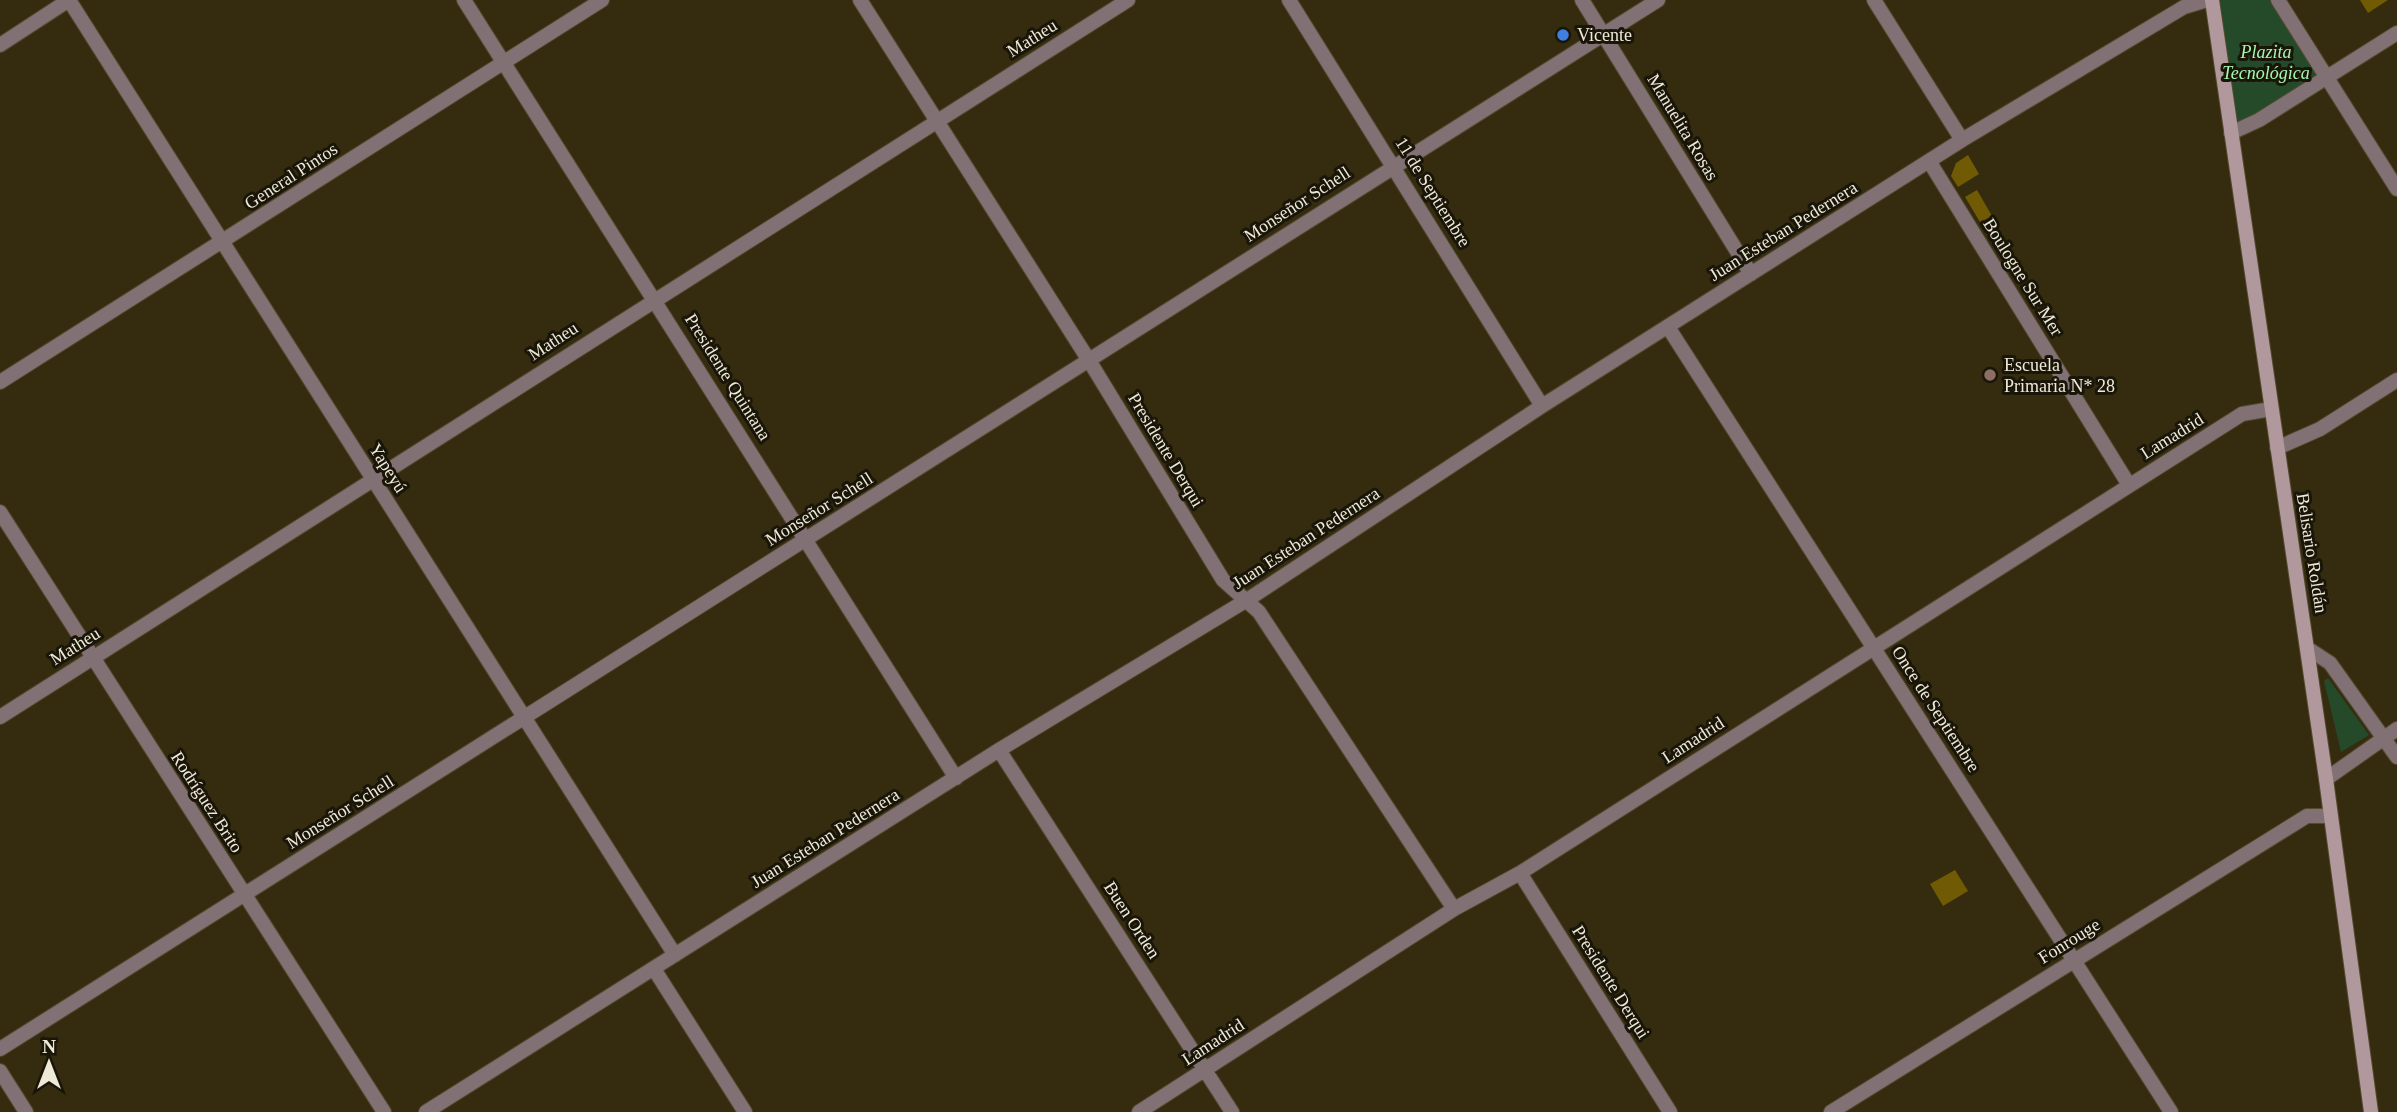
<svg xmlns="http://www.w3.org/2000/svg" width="2397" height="1112" viewBox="0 0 2397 1112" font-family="'Times New Roman',serif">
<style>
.green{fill:#244a2a}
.building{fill:#715a04}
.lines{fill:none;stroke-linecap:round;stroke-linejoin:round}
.street-casing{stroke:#534a2f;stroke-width:16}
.secondary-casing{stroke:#534a2f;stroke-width:16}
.street{stroke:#817174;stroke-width:14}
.secondary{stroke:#b1989d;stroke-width:14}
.shop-dot{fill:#3f7fe0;stroke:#191509;stroke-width:2.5}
.education-dot{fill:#8d6e63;stroke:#191509;stroke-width:2.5}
.labels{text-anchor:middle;stroke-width:6;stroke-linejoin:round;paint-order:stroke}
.poi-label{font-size:18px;fill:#efe9d8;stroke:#191509;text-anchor:start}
.street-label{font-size:18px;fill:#efe9d8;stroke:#191509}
.park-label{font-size:18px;font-style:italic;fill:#a6f8b0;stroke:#191509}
</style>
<rect width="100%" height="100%" fill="#352c0f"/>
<path class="green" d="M2212 0H2278L2328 78 2231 133Z
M2328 678 2369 735 2341 752 2324 681Z"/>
<path class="building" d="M2360 0H2388L2368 13Z
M1968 155 1979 174 1958 187 1951 176 1956 163Z
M1977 190 1992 216 1980 222 1965 197Z
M1955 870 1968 891 1943 906 1930 884Z"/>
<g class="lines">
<g class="street-casing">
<path id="street" d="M69 0 675 955
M464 0 956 778
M860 0 1090 362 1223 580 1259 612 1454 909
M1289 0 1542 406
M1582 0 1751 274
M1874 0 1962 140
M2278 0 2397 189
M0 45 69 0
M2231 133 2259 120 2397 33
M1929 161 2129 485
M1668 327 2171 1112
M0 382 602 0
M2277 448 2320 429 2397 380
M0 512 384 1112
M2307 648 2330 663 2397 757
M0 717 1128 0
M999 750 1232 1112
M2326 779 2397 729
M1520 873 1670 1112
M654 969 745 1112
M0 1049 1658 0
M0 1071 26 1112
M426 1112 999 750 1247 600 1542 406 1962 140 2184 7 2207 0
M1139 1112 1454 909 1520 873 2242 414 2271 409
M1831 1112 2307 816H2330"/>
</g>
<g class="secondary-casing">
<path id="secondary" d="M2212 0 2326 779 2371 1112"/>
</g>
<use href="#street" class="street"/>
<use href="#secondary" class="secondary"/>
</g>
<circle class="shop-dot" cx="1563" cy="35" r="7"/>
<circle class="education-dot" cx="1990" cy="375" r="7"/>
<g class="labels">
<g class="poi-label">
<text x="1577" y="41">Vicente</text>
<text x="2004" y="371">Escuela<tspan x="2004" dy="21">Primaria N* 28</tspan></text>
</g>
<g class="street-label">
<text transform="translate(1032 38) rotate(-32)" y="6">Matheu</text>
<text transform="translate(1683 127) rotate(59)" y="6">Manuelita Rosas</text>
<text transform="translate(291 176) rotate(-33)" y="6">General Pintos</text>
<text transform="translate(1433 192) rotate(58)" y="6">11 de Septiembre</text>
<text transform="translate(1297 204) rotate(-33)" y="6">Monseñor Schell</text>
<text transform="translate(1783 231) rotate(-32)" y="6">Juan Esteban Pedernera</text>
<text transform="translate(2023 277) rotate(58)" y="6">Boulogne Sur Mer</text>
<text transform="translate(553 341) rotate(-33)" y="6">Matheu</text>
<text transform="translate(728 377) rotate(58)" y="6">Presidente Quintana</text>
<text transform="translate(2172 436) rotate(-32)" y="6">Lamadrid</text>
<text transform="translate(1166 450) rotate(59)" y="6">Presidente Derqui</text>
<text transform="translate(388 468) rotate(58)" y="6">Yapeyú</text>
<text transform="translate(819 509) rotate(-32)" y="6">Monseñor Schell</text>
<text transform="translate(1306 538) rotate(-33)" y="6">Juan Esteban Pedernera</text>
<text transform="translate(2312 553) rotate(81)" y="6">Belisario Roldán</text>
<text transform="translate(75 646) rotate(-32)" y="6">Matheu</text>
<text transform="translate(1936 709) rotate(57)" y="6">Once de Septiembre</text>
<text transform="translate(1693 740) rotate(-33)" y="6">Lamadrid</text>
<text transform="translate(207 802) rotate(57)" y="6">Rodríguez Brito</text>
<text transform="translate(340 812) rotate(-32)" y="6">Monseñor Schell</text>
<text transform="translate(825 838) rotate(-32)" y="6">Juan Esteban Pedernera</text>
<text transform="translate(1132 920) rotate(57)" y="6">Buen Orden</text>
<text transform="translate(2069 941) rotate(-32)" y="6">Fonrouge</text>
<text transform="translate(1611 982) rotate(58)" y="6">Presidente Derqui</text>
<text transform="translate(1213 1042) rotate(-33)" y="6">Lamadrid</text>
</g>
<g class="park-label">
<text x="2266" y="58">Plazita<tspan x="2266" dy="21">Tecnológica</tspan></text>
</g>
</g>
<g transform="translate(49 1063)" stroke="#191509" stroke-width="5" paint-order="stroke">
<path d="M0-5L12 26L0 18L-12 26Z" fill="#efe9d8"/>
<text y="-10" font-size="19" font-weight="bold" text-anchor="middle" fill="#efe9d8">N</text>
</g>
</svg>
